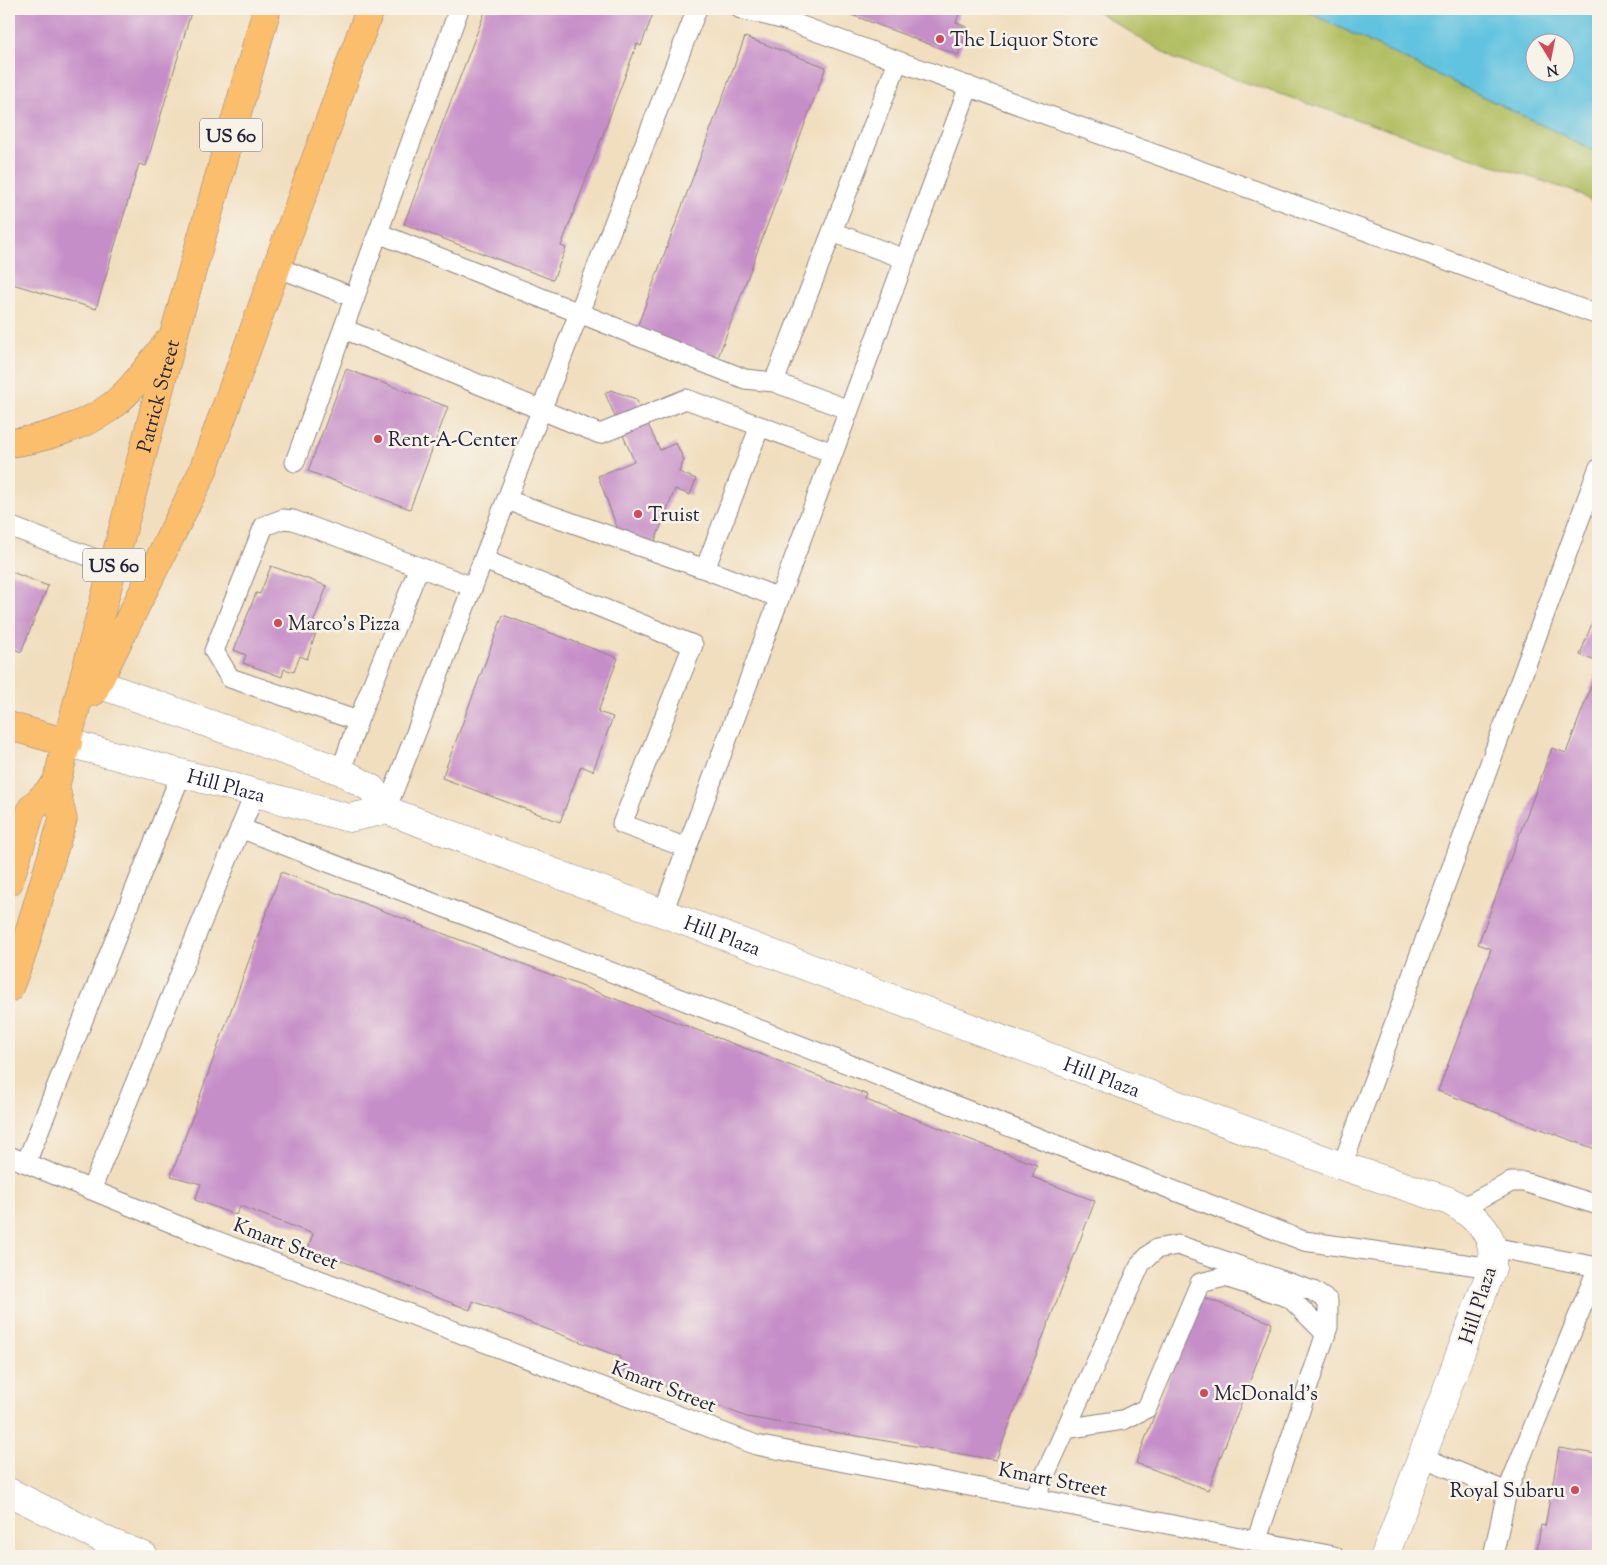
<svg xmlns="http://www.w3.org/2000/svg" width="1607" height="1565" viewBox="0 0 1607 1565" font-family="'Sorts Mill Goudy',serif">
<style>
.green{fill:#b0bd5f;stroke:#69704d}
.water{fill:#62c3e0;stroke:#42728e;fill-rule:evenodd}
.building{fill:#c68ec8}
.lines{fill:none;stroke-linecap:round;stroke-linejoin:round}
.lane-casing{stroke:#8a807c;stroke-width:21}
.street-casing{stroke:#8a807c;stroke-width:29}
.primary-casing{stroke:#8a807c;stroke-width:29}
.lane{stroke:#fff;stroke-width:19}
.street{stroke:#fff;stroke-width:28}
.primary{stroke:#fabe6d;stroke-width:28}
.poi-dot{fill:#d1495b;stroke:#f7f3e8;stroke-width:2}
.labels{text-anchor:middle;stroke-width:5;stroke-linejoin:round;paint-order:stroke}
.shield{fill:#f7f3e8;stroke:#62616f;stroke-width:1}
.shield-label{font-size:19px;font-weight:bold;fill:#22223b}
.poi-label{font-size:20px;fill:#22223b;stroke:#f7f3e8;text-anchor:start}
.street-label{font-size:20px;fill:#22223b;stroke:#f7f3e8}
</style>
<rect width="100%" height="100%" fill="#f7f3e8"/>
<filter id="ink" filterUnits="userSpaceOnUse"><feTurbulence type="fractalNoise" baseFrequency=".02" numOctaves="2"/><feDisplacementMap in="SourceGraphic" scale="10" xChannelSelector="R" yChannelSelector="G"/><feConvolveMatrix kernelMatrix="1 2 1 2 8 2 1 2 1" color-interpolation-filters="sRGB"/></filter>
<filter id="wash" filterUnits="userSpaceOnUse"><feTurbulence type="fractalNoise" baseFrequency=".0096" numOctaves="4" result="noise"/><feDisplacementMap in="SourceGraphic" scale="20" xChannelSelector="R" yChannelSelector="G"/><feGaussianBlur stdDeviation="1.12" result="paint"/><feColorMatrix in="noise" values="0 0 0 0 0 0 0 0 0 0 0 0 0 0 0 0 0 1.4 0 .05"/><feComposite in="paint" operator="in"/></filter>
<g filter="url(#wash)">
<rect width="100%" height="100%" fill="#f1debe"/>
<path class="green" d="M1093 9H1298L1312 14 1598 152V206L1578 193 1174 59Z"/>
<path class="water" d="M1298 9H1598V152L1312 14ZM1534 42H1564V72H1534Z"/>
<g id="blocks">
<path class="building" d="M9 9H192L146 166 139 164 96 309 9 283Z
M486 9H649L654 11 641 46 637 44 561 246 566 248 553 280 404 224Z
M836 9H961L956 22 968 28 958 55Z
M745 37 826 67 717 360 636 330Z
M346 369 448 407 410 509 308 471Z
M611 390 636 399 660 450 676 443 684 460 679 472 696 479 690 495 675 489 653 546 619 533 598 476 634 461 605 393Z
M271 566 327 586 310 631 316 633 307 659 300 656 294 672 284 669 282 677 243 663 246 655 234 650 256 593 260 594Z
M9 571 48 586 21 652 9 647Z
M1598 607V662L1580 655Z
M503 615 618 658 598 712 613 717 593 771 581 766 560 822 442 778Z
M1598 668V1150L1438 1091 1491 949 1478 944 1552 748 1566 753Z
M281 872 868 1095 866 1100 1037 1165 1032 1177 1095 1201 996 1460 747 1417 616 1367 620 1357 473 1301 470 1310 308 1248 313 1234 240 1206 236 1215 195 1200 201 1184 171 1176Z
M1200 1296 1272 1323 1208 1490 1136 1463Z
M1559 1448 1596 1454 1598 1449V1556H1536L1541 1525 1545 1526Z"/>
</g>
</g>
<g filter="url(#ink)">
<use href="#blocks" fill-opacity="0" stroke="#8a807c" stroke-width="1"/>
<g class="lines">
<g class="lane-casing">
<path id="lane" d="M741 9 785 20 1598 315
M832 232 905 259
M378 233 745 379 774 382
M277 267 355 298
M344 329 600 434 686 399 833 453
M849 410 774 382 898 61
M760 426 705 569 779 598
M295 462 459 9
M507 500 705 569
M9 526 114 566
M484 560 693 645 622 824 687 848
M419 567 358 721 230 678 214 651 264 526 283 519 293 520 473 587
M341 771 358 721
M386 810 697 9
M240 828 1304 1241 1492 1268
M662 915 969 86
M9 1156 206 1237 756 1445 1334 1556
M26 1163 181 774
M1342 1166 1598 469
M91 1190 255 793
M1462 1208 1511 1182H1524L1598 1205
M1492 1247 1598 1267
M1065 1429 1123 1420 1147 1408 1200 1283 1225 1277 1290 1298 1326 1334
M1422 1457 1507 1492 1493 1556
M1507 1492 1598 1267
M1034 1499 1141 1263 1156 1249 1178 1245 1313 1291 1328 1301V1327L1256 1542"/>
</g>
<g class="street-casing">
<g id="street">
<path id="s1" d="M68 743 349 818 386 810 372 789 341 771 85 679"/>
<path id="s2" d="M386 810 1342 1166 1447 1200C1465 1209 1489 1226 1492 1248 1493 1254 1492 1262 1492 1268L1385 1556"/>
<path d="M9 1492 109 1542 144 1556"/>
</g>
</g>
<g class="primary-casing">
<g id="primary">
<path d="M9 443C41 440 88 425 113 405 134 388 150 364 167 343"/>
<path d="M93 692 202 473 370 9"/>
<path d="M9 726 68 743"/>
<path d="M9 882 32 808 55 785"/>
<path id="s3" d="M9 988 23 952 63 819 55 785 57 780 174 334 267 9"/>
</g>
</g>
<use href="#lane" class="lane"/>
<use href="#street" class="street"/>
<use href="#primary" class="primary"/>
</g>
</g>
<g class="poi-dot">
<circle cx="940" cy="39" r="5"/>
<circle cx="378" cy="439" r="5"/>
<circle cx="638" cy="514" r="5"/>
<circle cx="278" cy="623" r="5"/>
<circle cx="1204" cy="1393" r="5"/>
<circle cx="1575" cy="1490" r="5"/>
</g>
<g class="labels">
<g class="shield">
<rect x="200" y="118.5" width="62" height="33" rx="4"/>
<rect x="83" y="548.5" width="62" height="33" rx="4"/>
</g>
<g class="shield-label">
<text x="231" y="142">US 60</text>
<text x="114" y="572">US 60</text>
</g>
<g class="poi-label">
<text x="950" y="46">The Liquor Store</text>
<text x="388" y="446">Rent-A-Center</text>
<text x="648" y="521">Truist</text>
<text x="288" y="630">Marco's Pizza</text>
<text x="1214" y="1400">McDonald's</text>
<text x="1565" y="1497" text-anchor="end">Royal Subaru</text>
</g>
<g class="street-label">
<text dy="7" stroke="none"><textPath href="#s3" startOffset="615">Patrick Street</textPath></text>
<text dy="7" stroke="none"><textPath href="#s1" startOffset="164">Hill Plaza</textPath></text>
<text dy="7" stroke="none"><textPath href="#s2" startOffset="359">Hill Plaza</textPath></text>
<text dy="7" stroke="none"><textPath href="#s2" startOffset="764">Hill Plaza</textPath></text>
<text transform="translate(286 1243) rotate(21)" y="7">Kmart Street</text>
<text transform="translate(1477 1305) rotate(-72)" y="7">Hill Plaza</text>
<text transform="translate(664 1386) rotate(21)" y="7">Kmart Street</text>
<text transform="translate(1053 1479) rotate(11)" y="7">Kmart Street</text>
</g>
</g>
<rect width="1607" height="1565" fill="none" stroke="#f7f3e8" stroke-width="30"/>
<g transform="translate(1550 58) rotate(170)"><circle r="24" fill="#f7f3e8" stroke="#a29fa3"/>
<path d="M0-4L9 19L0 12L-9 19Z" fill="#d1495b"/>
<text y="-8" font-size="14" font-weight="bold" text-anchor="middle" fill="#22223b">N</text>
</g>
</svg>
